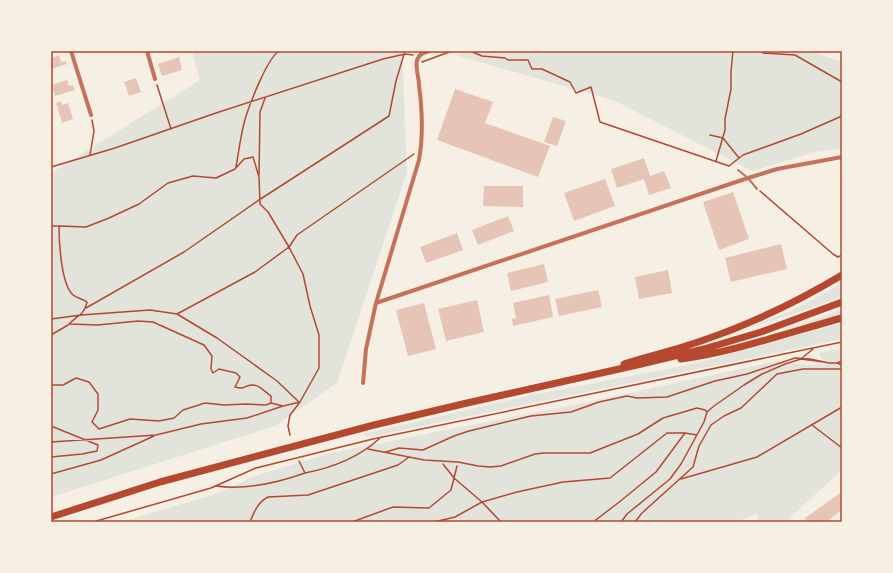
<svg xmlns="http://www.w3.org/2000/svg" width="893" height="573" viewBox="0 0 893 573" font-family="Figtree,sans-serif">
<style>
.green{fill:#e2e4dc}
.building{fill:#e6c5b7}
.lines{fill:none;stroke-linecap:round;stroke-linejoin:round}
.path{stroke:#b5482f;stroke-width:1.5}
.service{stroke:#c5725c;stroke-width:2}
.minor{stroke:#c5725c;stroke-width:4}
.trunk{stroke:#b5482f;stroke-width:7}
.neatline{fill:none;stroke:#b5482f;stroke-width:1.5}
</style>
<rect width="100%" height="100%" fill="#f6efe4"/>
<path class="green" d="M192 51H402L407 172 337 383 275 426 51 497V173L200 80Z
M469 51H813L816 53 842 62V149L819 151 752 171 613 100 455 55Z
M842 283V297L811 308 740 331 793 310Z
M842 309V315L793 327Z
M842 323V339L383 434 366 437 363 434 536 394 693 364Z
M842 348V470L785 522H758L757 514 735 522H121L212 495 258 475 331 453 592 401 777 361 797 364 825 365 819 353Z"/>
<path class="building" d="M59 55 61 62 66 61 67 64 51 69V58Z
M179 57 182 70 162 76 158 64Z
M136 78 141 92 129 96 124 82Z
M67 80 69 86 73 85 75 90 55 96 52 85Z
M455 89 493 102 485 123 550 146 538 177 437 140Z
M61 101 62 105 68 103 73 119 62 123 56 103Z
M553 117 566 121 557 146 544 142Z
M644 158 650 176 664 171 671 188 649 195 644 179 617 188 611 169Z
M605 179 615 206 574 221 564 193Z
M484 186H523V207L483 206Z
M733 192 749 239 719 250 703 202Z
M508 216 514 231 478 245 472 230Z
M457 233 463 250 426 263 420 247Z
M781 244 787 269 731 282 725 258Z
M544 264 548 282 511 291 507 273Z
M668 270 672 293 639 299 635 277Z
M598 290 602 307 559 316 555 299Z
M549 295 553 317 513 326 512 319 516 318 513 303Z
M477 300 484 332 446 341 438 309Z
M424 303 436 349 408 356 396 310Z
M840 493 842 497V510L826 522H807L805 518Z"/>
<g class="lines">
<path class="path" d="M470 51 482 56 505 58 508 60H528L532 69H542L570 82 576 93 591 87 600 122 729 166 743 155 801 134 842 116
M760 51 763 53 795 55 842 82
M422 62 452 51
M157 85 171 129
M710 135 723 138 739 158
M90 155 94 131 92 120
M716 161 725 130V119L731 89V71L733 51H740
M51 167 115 148 216 113 383 59 405 54 413 55
M236 167C239 150 241 132 246 116 251 101 267 59 279 51
M259 175 260 112 265 98
M760 191 833 254 838 257 842 255
M51 226H59
M86 308 184 252 259 200 389 116 396 81 405 51
M177 314 255 272 289 247 297 235 414 154
M51 319 81 315 150 310 177 314 217 338 277 381 299 402
M51 335 68 325
M802 358 813 349
M837 363 842 365
M51 385H63L76 378 89 382 98 394V410L92 422 99 429 130 419 159 421 174 418 183 410 205 403 224 405 246 404 266 405 271 403V396C265 392 259 384 251 385 243 386 245 390 235 387L240 377 236 373 219 369 213 373 211 369 212 356 204 345 153 322 138 321 98 325 69 324C77 315 84 316 87 302 83 299 77 298 73 295 61 284 59 242 59 226L86 227 109 218 139 204 168 183 193 176 216 178 235 169 244 159 253 157 259 177 260 204 268 212 289 247 303 274 310 306 319 335V368L300 402 290 415 288 426 290 435
M271 403 283 406 300 402
M812 425 842 448
M51 426 98 445 97 451 82 454 51 457
M51 442 156 435 201 424 247 418 283 406
M368 449 409 457
M386 452 399 448 423 450 454 436 469 431 531 416 571 412 599 402 627 396 637 398 667 397 715 381 747 374 795 358 810 359 829 363H837L842 361
M299 461 305 473C331 468 359 457 379 439
M443 464 454 478 482 502 501 522
M51 474 101 460 154 436
M681 479 757 457 842 407
M216 486C245 490 277 483 305 473
M93 522 211 488 256 468 373 439 842 342
M250 522C254 512 258 502 268 497L308 495 398 465 409 457 424 460 458 462 478 466 490 467 501 466 535 454 544 453H590L638 434 663 418 697 408 705 410 707 412
M352 522 393 507 429 508 451 490 457 466
M434 522 455 517 482 502 517 492 563 482 610 478 667 433H685
M593 522 618 503 656 472 685 433 697 435
M621 522 627 514 670 479 681 464 704 422 707 412 714 406 744 385 762 374 785 364 801 359 824 362
M635 522 642 513 693 467 699 446 711 425 724 416 741 408 777 374 803 369H842"/>
<path class="service" d="M738 170 748 178 757 189"/>
<path class="minor" d="M71 51 91 115
M147 51 155 79
M376 303 748 178 777 169 842 157
M363 383 366 349 376 303 419 160C423 138 422 108 419 85 419 77 415 68 417 60 419 54 423 53 429 51"/>
<path class="trunk" d="M681 359C734 352 790 332 842 318
M624 364C649 356 676 350 701 341 751 324 797 302 842 275
M51 517 160 482 374 425 467 403 637 365 704 349 761 332 842 302"/>
</g>
<rect width="893" height="573" fill="none" stroke="#f6efe4" stroke-width="104"/>
<rect x="52" y="52" width="789" height="469" class="neatline"/>
</svg>
